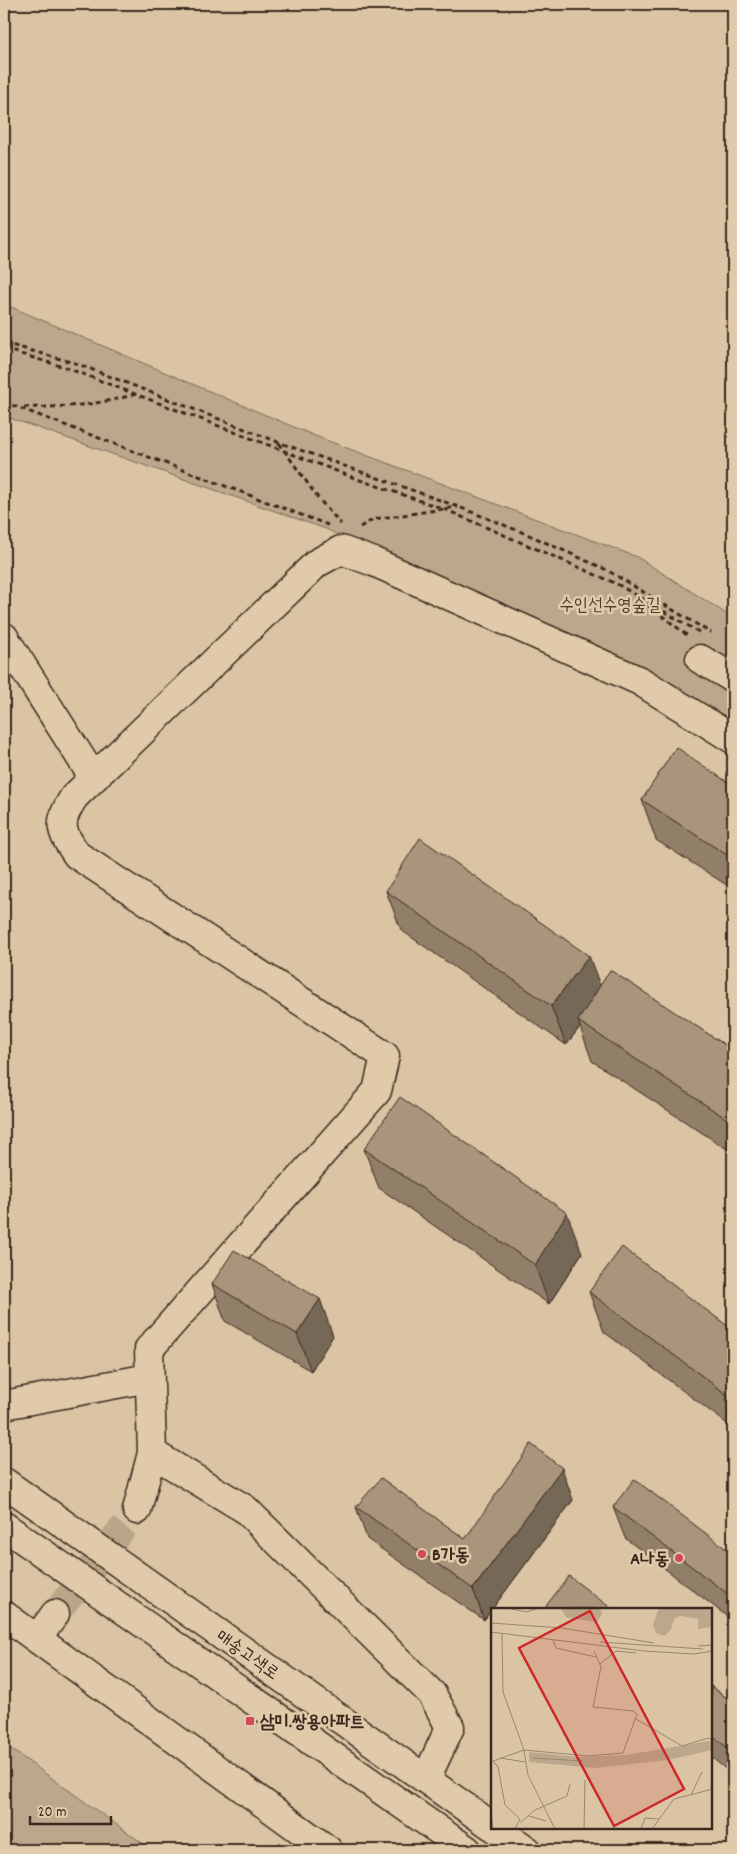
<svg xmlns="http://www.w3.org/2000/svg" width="737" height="1854" viewBox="0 0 737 1854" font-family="Dekko,'Poor Story',sans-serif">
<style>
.green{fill:#bda78c;stroke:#7c6855}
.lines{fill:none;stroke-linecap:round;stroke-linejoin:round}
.minor-tunnel{stroke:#baa589;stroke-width:28;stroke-dasharray:28 14;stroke-linecap:butt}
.minor-casing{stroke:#3b2a1e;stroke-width:31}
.major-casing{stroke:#3b2a1e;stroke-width:31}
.path{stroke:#3b2a1e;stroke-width:3;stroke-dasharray:5 4;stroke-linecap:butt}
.minor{stroke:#e1caaa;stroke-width:28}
.major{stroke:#e1caaa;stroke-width:28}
.wall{fill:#917f6a;stroke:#3b2a1e}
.shaded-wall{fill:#766856;stroke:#3b2a1e}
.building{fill:#a9947b;stroke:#3b2a1e}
.poi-dot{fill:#d1495b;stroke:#e1caaa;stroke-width:2}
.labels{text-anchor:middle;stroke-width:5;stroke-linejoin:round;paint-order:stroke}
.park-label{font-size:18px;fill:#4e3d2e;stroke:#e1caaa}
.poi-label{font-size:18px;font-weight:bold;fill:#3b2a1e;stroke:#e1caaa;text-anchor:start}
.street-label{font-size:18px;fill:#3b2a1e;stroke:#e1caaa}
.inset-road{fill:none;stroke:#9a866e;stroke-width:1}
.view{fill:#ce2828;fill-opacity:0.15;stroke:#ce2828;stroke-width:2.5}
.inset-edge{fill:none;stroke:#3b2a1e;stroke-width:2.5}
</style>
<rect width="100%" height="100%" fill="#dac4a4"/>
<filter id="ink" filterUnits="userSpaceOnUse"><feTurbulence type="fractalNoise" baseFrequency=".02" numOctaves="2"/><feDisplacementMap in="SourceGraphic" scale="10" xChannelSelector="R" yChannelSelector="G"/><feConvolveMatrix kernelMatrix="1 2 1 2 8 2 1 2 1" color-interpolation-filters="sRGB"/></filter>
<g filter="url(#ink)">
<path class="green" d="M4 304 315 436 637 557 733 618V724L326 529 4 416Z
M4 1744 152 1850H4Z"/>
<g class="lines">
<path class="minor-tunnel" d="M55 1614 137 1510"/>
<g class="minor-casing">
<path id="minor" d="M4 637 93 777
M700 659 733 678
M4 1405 149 1378
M152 1453 245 1509 432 1694 450 1727 426 1779
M137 1510 152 1453 149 1349 377 1091 385 1056 77 855C60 830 57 824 74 797L317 563 341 550 374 562 640 681 733 739
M4 1615 328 1850
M37 1639 55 1614"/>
</g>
<g class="major-casing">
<path id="major" d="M4 1482 492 1826
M4 1526 467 1850
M495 1828 527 1850"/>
</g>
<path class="path" d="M4 343 78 364 278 442 459 507 529 535 607 570 711 633
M4 349 67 368 360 480 444 509 617 584 699 632
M4 402 328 525
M24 407C62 408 98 405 136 394
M279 443 318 498 341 524
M360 527 374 519 458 507
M640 599 687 635"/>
<use href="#minor" class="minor"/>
<use href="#major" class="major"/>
</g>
<path class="wall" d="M733 786V889L656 840 642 800Z
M386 891 600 986 733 1050V1153L592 1061 580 1027 566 1045 401 930Z
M364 1149 582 1253 549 1304 379 1188Z
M212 1284 333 1336 311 1371 225 1321Z
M589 1292 733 1330V1428L604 1332Z
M573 1500 484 1620 367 1539 356 1507 465 1539Z
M613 1507 733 1554V1621L625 1538Z
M711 1686 733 1703V1775L711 1757Z"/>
<path class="shaded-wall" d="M589 956 604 996 578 1021 580 1027 566 1045 551 1006Z
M567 1213 582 1253 549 1304 535 1265Z
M320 1299 333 1336 311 1371 297 1334Z
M562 1468 573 1500 484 1620 473 1589Z"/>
<path class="building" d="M676 747 733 786V859L642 800Z
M420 838 589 956 551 1006 386 891Z
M610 970 733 1050V1123L578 1021Z
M400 1097 567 1213 535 1265 364 1149Z
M622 1247 733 1330V1399L589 1292Z
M234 1250 320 1299 297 1334 212 1284Z
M531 1444 562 1468 473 1589 356 1507 381 1478 465 1539Z
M634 1479 733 1554V1598L613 1507Z
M569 1576 612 1609H550L546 1606Z
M711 1686 733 1703V1752L711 1735Z"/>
</g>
<g class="poi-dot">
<circle cx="422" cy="1554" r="5"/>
<circle cx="679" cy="1558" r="5"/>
<rect x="245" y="1716" width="10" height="10" rx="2.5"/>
</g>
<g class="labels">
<g class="park-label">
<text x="610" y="610">수인선수영숲길</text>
</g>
<g class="poi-label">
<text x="432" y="1560">B가동</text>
<text x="669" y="1564" text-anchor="end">A나동</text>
<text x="260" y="1727">삼미.쌍용아파트</text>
</g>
<g class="street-label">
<text transform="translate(248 1654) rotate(35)" y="6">매송고색로</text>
</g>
</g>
<g transform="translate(491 1608)">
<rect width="221" height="221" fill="#dac4a4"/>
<path d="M69 0H109L111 6 106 14 76 10ZM168 0H221V19L207 21V11L189 8 183 11 180 21 174 28 165 25 162 16ZM218 133 221 134V142L177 152 104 160 38 154V144L87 149 135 147Z" fill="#bda78c"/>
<path class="inset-road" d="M17 0 35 4 48 0M0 15 71 20 163 35M0 24 153 43 203 46 222 43M11 26 12 84 33 142 97 148 132 145 146 106 142 103 102 99 110 59 103 43M62 32 65 40 105 49M109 34 212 41M207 38 222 37M109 56 125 43 145 45M145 111 191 138 217 130 222 132M9 150 34 154M42 150 92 153M200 187 211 164M0 205 2 221M38 208 55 213M29 215 44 202 76 188 79 176M24 221 29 211 14 197 7 159 2 153 33 142 37 167 64 221M93 221 94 172M150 221 154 210 168 211M161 221 183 191 222 181"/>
<path class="view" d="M99 3 193 181 123 218 28 40Z"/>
<rect width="221" height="221" class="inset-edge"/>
</g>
<rect width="737" height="1854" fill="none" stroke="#e1caaa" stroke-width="20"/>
<rect x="10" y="10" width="717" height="1834" fill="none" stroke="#3b2a1e" stroke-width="2" filter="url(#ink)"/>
<path d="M30 1816v8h81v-8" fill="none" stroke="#3b2a1e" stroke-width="2.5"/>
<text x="38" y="1816" font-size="15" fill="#3b2a1e" stroke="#e1caaa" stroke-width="4" paint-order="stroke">20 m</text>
</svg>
